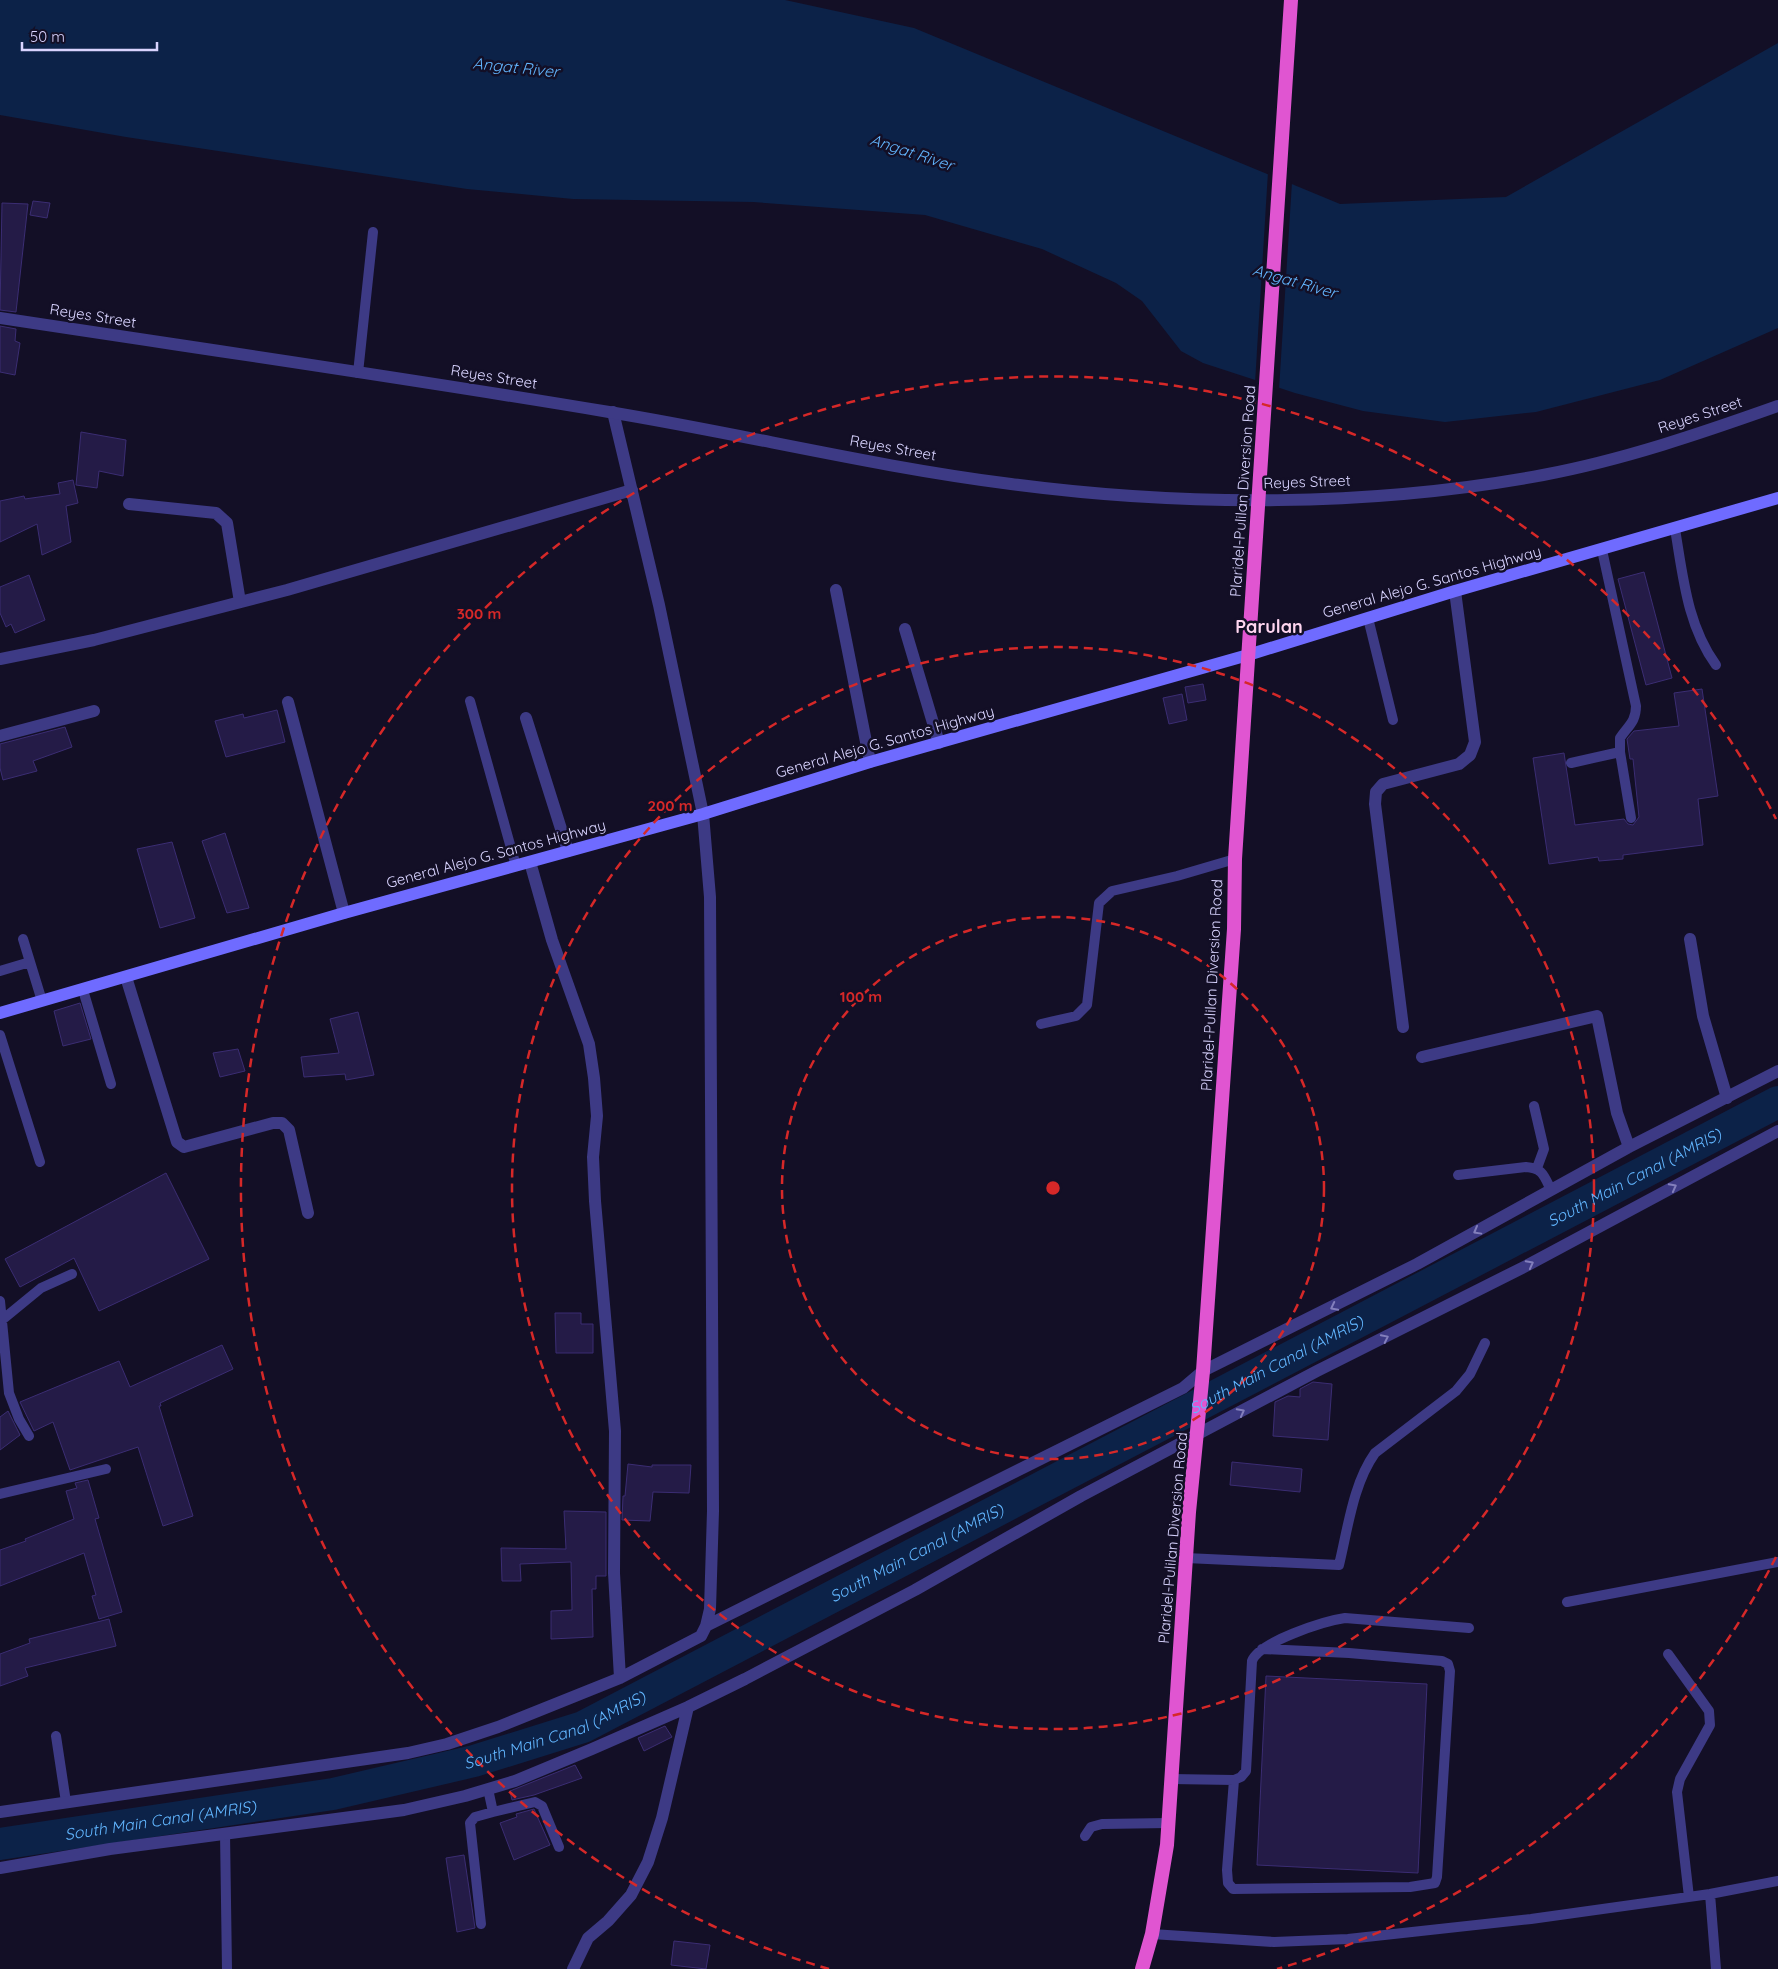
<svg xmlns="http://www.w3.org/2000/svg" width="1778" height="1969" viewBox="0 0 1778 1969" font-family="Quicksand,sans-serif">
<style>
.water{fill:#0c2248}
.pier{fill:#130f26}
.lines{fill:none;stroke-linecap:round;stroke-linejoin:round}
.river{stroke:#0c2248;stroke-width:32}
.building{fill:#241b47;stroke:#3b2d73}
.service{stroke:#3d3a85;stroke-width:10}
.minor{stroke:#3d3a85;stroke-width:12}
.tertiary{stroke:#3d3a85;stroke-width:12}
.secondary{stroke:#6f6bff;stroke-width:12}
.trunk{stroke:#e055d1;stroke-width:14}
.oneway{stroke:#837fbc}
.ring{fill:none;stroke:#d62828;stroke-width:2.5;stroke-dasharray:9 6}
.labels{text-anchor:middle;stroke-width:5;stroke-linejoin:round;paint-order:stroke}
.street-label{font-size:15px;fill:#d9d4ff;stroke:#130f26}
.water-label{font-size:16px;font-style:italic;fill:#62b6ff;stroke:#130f26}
.quarter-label{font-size:18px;font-weight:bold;fill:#ffd6f0;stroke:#130f26}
.centre{fill:#d62828;stroke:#130f26;stroke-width:2.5}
.ring-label{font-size:15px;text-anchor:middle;font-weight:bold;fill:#d62828;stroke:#130f26;stroke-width:5;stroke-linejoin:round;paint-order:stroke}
</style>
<rect width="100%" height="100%" fill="#130f26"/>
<path class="water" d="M0 0H785L914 28 1340 204 1506 197 1778 43V328L1660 380 1536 412 1445 422 1363 411 1295 393 1203 363 1181 351 1142 301 1116 283 1042 249 925 215 753 202 573 199 467 189 126 137 0 115Z"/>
<path class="pier" d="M1268 172 1292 182 1279 390 1255 383Z"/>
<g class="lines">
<path class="river" id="s1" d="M0 1844 333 1794 474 1761 583 1727 1778 1102"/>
</g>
<path class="building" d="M33 201 50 203 47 218 30 215Z
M2 203 28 204 16 312 0 310Z
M0 326 16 329 15 341 20 343 15 375 0 372Z
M81 432 126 440 123 476 99 471 97 488 76 485Z
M73 480 78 503 66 506 71 542 42 555 37 524 0 542V501L24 496 25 499 60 494 58 483Z
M1644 572 1672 678 1646 685 1618 579Z
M29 575 45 620 15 633 11 624 6 627 0 613V587Z
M1203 684 1206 700 1188 703 1185 687Z
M1702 689 1718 796 1698 799 1703 845 1623 855V859L1599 861 1598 857 1549 864 1533 758 1564 753 1575 825 1624 819 1628 824 1633 825 1639 817 1633 759H1630L1627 739 1634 731 1679 726 1674 693Z
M1182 694 1187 720 1169 724 1163 698Z
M277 710 285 742 226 757 215 721 243 714 244 718Z
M65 727 72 747 33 761 37 771 3 780 0 768V744Z
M225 833 249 908 227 913 202 841Z
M172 842 195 918 160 928 137 849Z
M80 1003 91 1039 63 1046 54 1011Z
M358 1012 374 1075 346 1080 345 1074 304 1077 301 1057 339 1053 330 1019Z
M238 1049 245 1071 220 1077 213 1053Z
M166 1173 209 1259 99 1311 74 1258 20 1287 5 1259Z
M555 1313H581V1324H593V1353H556Z
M222 1345 233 1369 160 1403 161 1406H159L193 1516 163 1526 138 1447 70 1470 53 1422 34 1431 20 1402 119 1361 130 1387Z
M1313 1382 1332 1384 1328 1440 1273 1436 1275 1402 1288 1396 1300 1397V1389Z
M8 1411 20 1435 0 1450V1417Z
M1232 1462 1302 1469 1300 1492 1230 1485Z
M628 1464 652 1467V1465H691L689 1493 653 1492 650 1521 622 1520 623 1496H625Z
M88 1480 99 1518 95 1519 122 1612 99 1619 92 1596 96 1595 84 1553 0 1586V1550L26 1541 25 1539 74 1519 66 1491 77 1488 75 1483Z
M564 1511 606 1512V1576H596V1589H592L593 1637 551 1639V1611L572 1610 571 1562 520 1564 521 1581H502L501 1548 566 1549Z
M109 1619 116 1646 25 1668 28 1676 0 1686V1654L30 1643 29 1639Z
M1266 1676 1427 1684 1418 1873 1257 1865Z
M665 1726 672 1737 644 1751 638 1738Z
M575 1765 582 1778 534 1795 512 1800 510 1791Z
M534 1809 550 1845 514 1860 500 1823 517 1817 516 1814Z
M464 1855 475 1928 457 1932 446 1858Z
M674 1941 710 1945 706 1969 671 1965Z"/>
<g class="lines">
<path class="service" d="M358 373 373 232
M1675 529C1683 576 1687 625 1716 665
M1368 618 1393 720
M470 701 516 866
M1620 752 1631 818
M1571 763 1620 752V738C1628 726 1636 722 1636 706L1602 550
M23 939 42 1001
M0 971 30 962
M83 990 111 1084
M1041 1024 1076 1016 1087 1005 1099 903 1112 891 1177 876 1235 859
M0 1035 40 1162
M1534 1106 1544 1149 1537 1168
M1458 1175 1526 1167C1543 1168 1544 1176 1551 1190
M0 1301 9 1393 19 1419 29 1436
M2 1320 41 1288 72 1274
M0 1494 106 1469
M1186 1558 1339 1565C1348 1528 1353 1484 1375 1453L1456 1391 1470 1374 1485 1343
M1567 1602 1778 1562
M1668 1654 1709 1711 1710 1725 1680 1779 1677 1792 1689 1897
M56 1736 66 1802
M1171 1779 1234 1780 1241 1777 1246 1771 1252 1661C1259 1642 1324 1621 1345 1618L1469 1628
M1234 1780 1227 1870 1228 1883 1233 1889 1410 1887 1435 1883 1437 1877 1450 1671 1448 1664 1442 1661 1349 1653 1262 1649
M493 1812 535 1802 542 1806 559 1847
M225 1833 227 1969
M1085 1836 1091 1827 1102 1824 1168 1823
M1710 1894 1716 1969
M481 1924 470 1823 475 1817 493 1812 488 1789
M1152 1934 1274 1942 1348 1939 1531 1919 1710 1894 1778 1881"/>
<path class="minor" d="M129 504 216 513 227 523 240 602
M836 590 870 762
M905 629 939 743
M0 659 94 640 287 590 632 490
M288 702 344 913
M526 718 568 851
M0 736 94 711
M530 862 552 940 589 1044 594 1078 597 1116 593 1157 595 1201 615 1431 614 1573 620 1678
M1690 939 1703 1016 1727 1098
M126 977 177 1142 184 1147 273 1123H282L289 1130 308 1213
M1403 1027 1375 804 1376 792 1383 784 1459 764 1470 755 1475 742 1455 591
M1422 1057 1597 1016 1617 1113 1629 1147
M706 1626 1183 1388 1203 1371 1417 1264 1629 1147 1778 1071
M0 1812 408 1753 447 1744 498 1727 620 1678 701 1636 706 1626 710 1609 713 1511 710 897 703 814 659 605 613 412
M0 1868 110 1849 404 1810 465 1796 515 1781 592 1749 688 1707 745 1679 915 1590 1081 1496 1317 1371 1526 1266 1778 1131
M573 1969 588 1938 608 1921 631 1895 648 1862 662 1818 688 1707"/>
<path class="tertiary" d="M0 318C203 349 407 378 609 412 743 434 876 467 1011 484 1185 507 1371 507 1543 475 1623 460 1702 433 1778 406"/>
<path class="secondary" d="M0 1013 344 913 703 814 870 762 1248 655 1455 591 1778 498"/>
<path class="trunk" d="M1142 1969 1152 1934 1167 1845 1189 1512 1203 1371 1234 929 1235 859 1291 0"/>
</g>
<defs><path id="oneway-chevron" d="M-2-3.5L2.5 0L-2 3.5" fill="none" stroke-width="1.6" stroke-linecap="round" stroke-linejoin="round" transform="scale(1.25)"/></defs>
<g class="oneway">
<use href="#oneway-chevron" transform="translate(1673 1187) rotate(-28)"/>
<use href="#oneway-chevron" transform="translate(1477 1231) rotate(151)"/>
<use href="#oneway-chevron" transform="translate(1530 1264) rotate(-28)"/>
<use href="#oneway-chevron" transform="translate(1334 1307) rotate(153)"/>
<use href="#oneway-chevron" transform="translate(1385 1338) rotate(-26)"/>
<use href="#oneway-chevron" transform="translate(1241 1412) rotate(-28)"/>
</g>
<g class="ring">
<circle cx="1053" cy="1188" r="271"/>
<circle cx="1053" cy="1188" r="541"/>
<path d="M1776 1557A812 812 0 0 1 1277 1969M829 1969A812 812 0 1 1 1776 819"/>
</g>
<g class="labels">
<g class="street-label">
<text transform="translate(93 316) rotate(9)" y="5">Reyes Street</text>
<text transform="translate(494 377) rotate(9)" y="5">Reyes Street</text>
<text transform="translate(1700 415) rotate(-18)" y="5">Reyes Street</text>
<text transform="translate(893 448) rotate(10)" y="5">Reyes Street</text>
<text transform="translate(1307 482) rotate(-2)" y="5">Reyes Street</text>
<text transform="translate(1243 491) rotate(-86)" y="5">Plaridel-Pulilan Diversion Road</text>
<text transform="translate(1432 582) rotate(-16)" y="5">General Alejo G. Santos Highway</text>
<text transform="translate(885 742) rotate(-16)" y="5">General Alejo G. Santos Highway</text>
<text transform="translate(496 854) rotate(-15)" y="5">General Alejo G. Santos Highway</text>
<text transform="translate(1212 985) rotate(-87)" y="5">Plaridel-Pulilan Diversion Road</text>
<text transform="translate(1173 1538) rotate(-85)" y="5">Plaridel-Pulilan Diversion Road</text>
</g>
<g class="water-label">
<text transform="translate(516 67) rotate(6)" y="6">Angat River</text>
<text transform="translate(912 152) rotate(18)" y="6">Angat River</text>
<text transform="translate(1295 281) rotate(16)" y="6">Angat River</text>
<text dy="6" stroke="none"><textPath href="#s1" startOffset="1782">South Main Canal (AMRIS)</textPath></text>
<text dy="6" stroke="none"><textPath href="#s1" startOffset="1378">South Main Canal (AMRIS)</textPath></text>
<text dy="6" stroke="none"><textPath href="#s1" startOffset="972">South Main Canal (AMRIS)</textPath></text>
<text dy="6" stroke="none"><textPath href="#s1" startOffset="568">South Main Canal (AMRIS)</textPath></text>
<text dy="6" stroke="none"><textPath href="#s1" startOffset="162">South Main Canal (AMRIS)</textPath></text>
</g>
<g class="quarter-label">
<text x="1269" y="633">Parulan</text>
</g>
</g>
<circle cx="1053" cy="1188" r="8" class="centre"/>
<g class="ring-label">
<text x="479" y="619">300 m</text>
<text x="670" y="811">200 m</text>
<text x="861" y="1002">100 m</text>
</g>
<path d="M22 42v8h135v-8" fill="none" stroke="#d9d4ff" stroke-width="2.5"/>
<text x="30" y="42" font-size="15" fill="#d9d4ff" stroke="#130f26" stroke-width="4" paint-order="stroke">50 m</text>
</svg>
